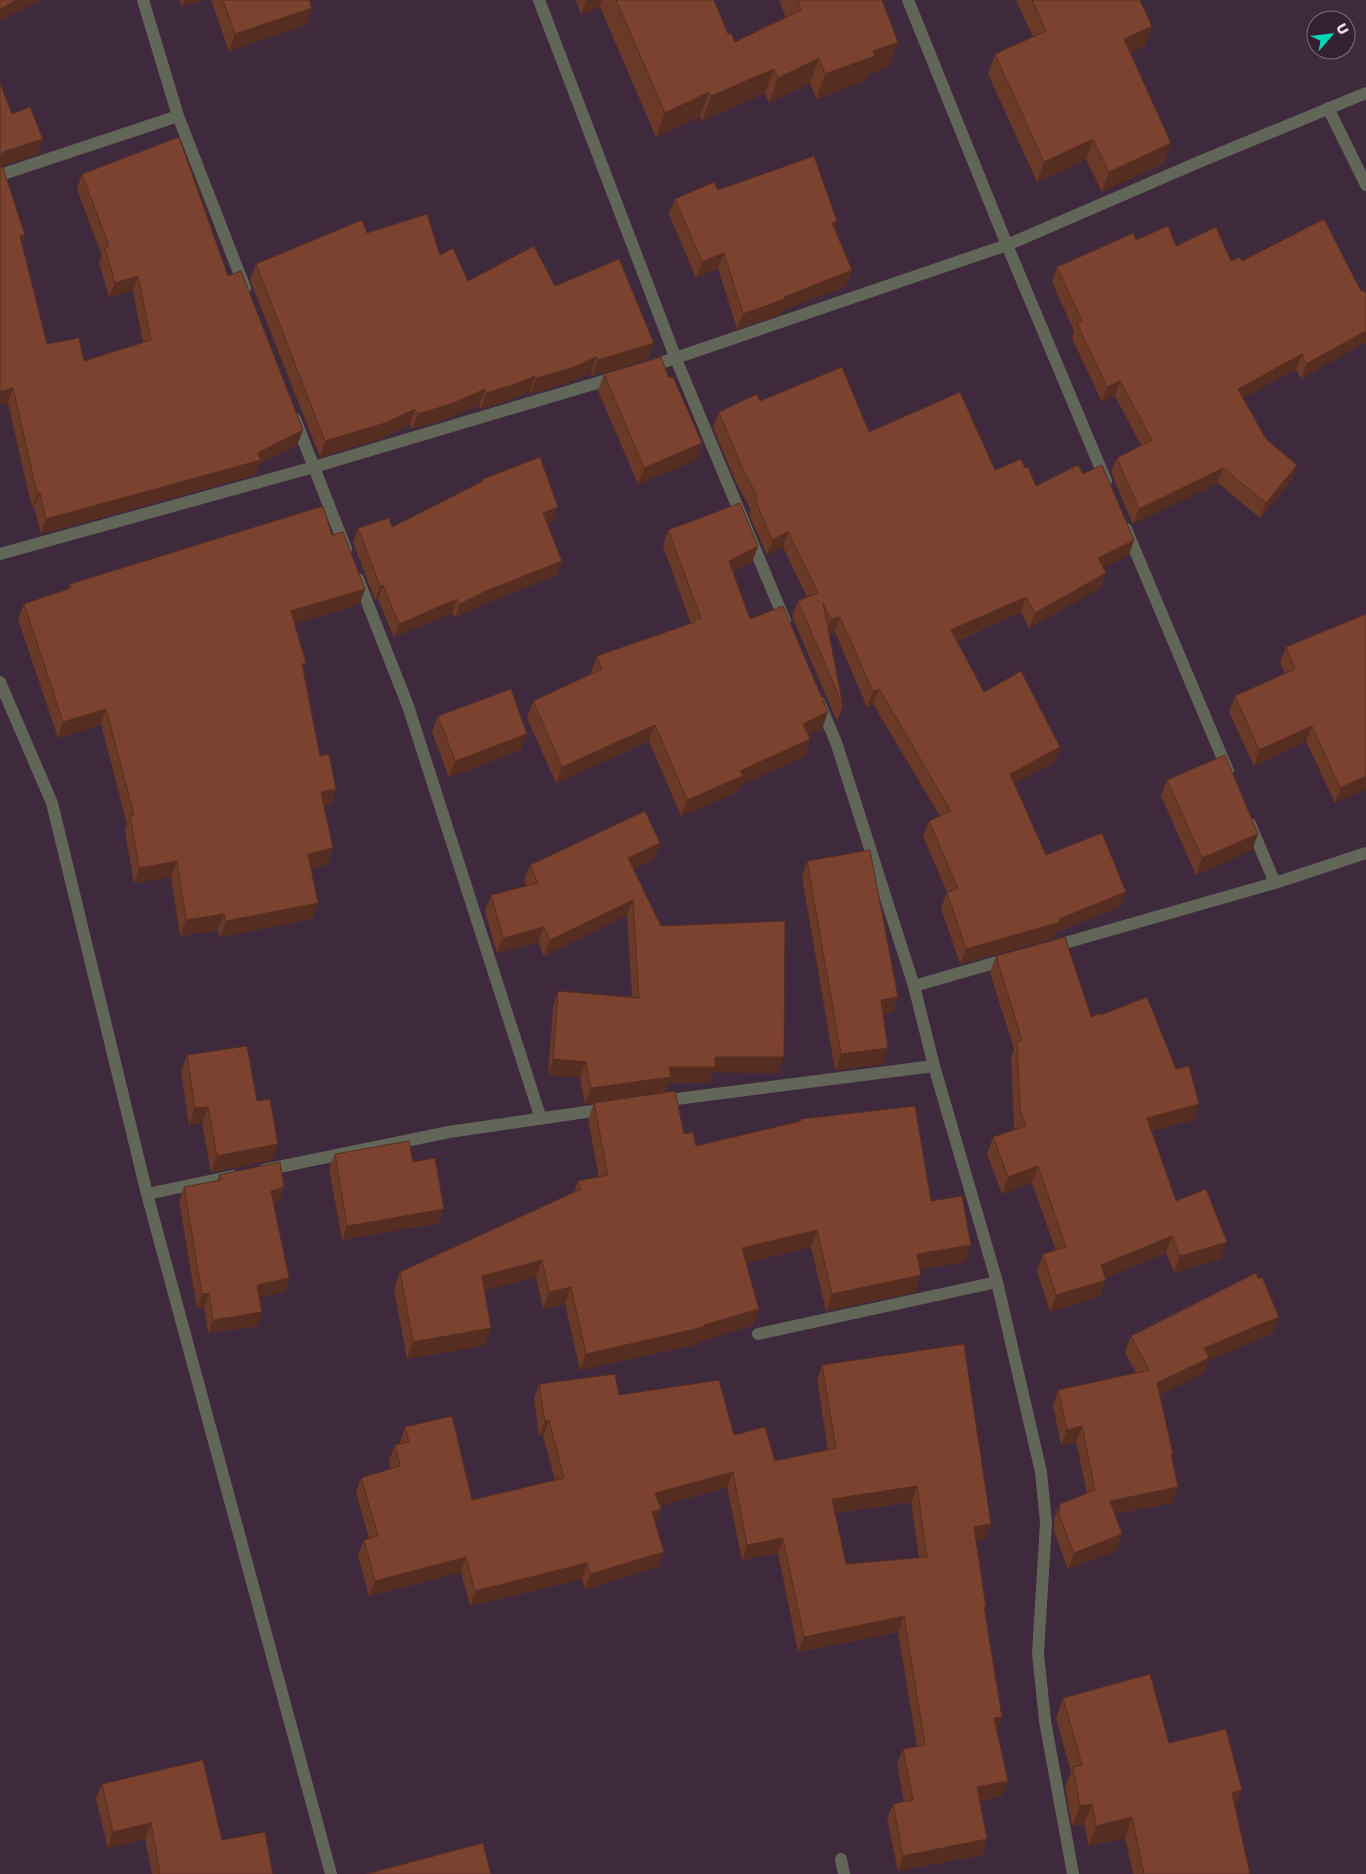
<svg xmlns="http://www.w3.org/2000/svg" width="1366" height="1874" viewBox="0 0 1366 1874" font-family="Rubik,sans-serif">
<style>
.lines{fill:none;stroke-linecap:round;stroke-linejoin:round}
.lane{stroke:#626659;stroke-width:12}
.street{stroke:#626659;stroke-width:12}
.wall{fill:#6a3928;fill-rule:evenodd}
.shaded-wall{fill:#562e21}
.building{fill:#7b422f;stroke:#562e21;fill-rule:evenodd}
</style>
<rect width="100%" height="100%" fill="#3f293d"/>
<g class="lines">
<path class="lane" d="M841 1859 844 1874"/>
<path class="street" d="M143 0 178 116
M539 0 676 359 785 621
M908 0 1007 245 1106 481
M1328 108 1366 185
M0 175 178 116 245 288
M649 367 1007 245 1199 162 1366 93
M295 419 346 549
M1126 529 1228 771
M0 554 314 467 617 377
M358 579 408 706 541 1119
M0 682 52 803 147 1194 331 1874
M819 702 836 742 914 986 934 1066 997 1282 1041 1472 1046 1523 1038 1653 1045 1721 1073 1874
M1250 824 1275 883
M1051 947 1275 883 1366 853
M914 986 1008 959
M661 1101 934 1066
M264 1170 449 1132 606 1109
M147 1194 233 1176
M758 1334 997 1282"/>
</g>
<path class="wall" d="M179 0H203L182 7Z
M211 0H309L306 25 229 51Z
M576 0H714L728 34 735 42 786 17 779 0H882L889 66 868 74 866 80 816 99 810 83 769 103 765 93 702 121 700 117 656 137 600 7 581 14Z
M1016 0H1140L1145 46 1130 53 1164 163 1102 192 1086 159 1037 182 988 74 995 54 1033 37Z
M0 83 12 114 43 139 38 154 0 166 25 235 22 243 47 344 84 361 143 343 133 291 109 297 99 262 102 256 77 189 82 174 228 276 303 430 297 445 259 464 255 475 41 534 34 507 32 508 8 403 0 405Z
M718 190 837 221 835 228 852 270 846 286 780 311 779 315 737 329 718 268 696 278 669 214 675 199Z
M367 233 440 255 468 281 555 286 648 359 592 376 591 373 566 383 531 394 530 391 510 400 481 409 479 405 448 418 412 429 410 424 380 439 320 457 250 280 256 264Z
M1136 240 1176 246 1231 261H1242L1361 291 1301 379 1296 369 1243 398 1266 439 1292 479 1260 518 1218 483 1133 524 1111 472 1117 458 1141 445 1115 396 1102 402 1072 338 1074 331 1052 282 1057 267Z
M604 374 669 378 702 443 696 460 638 484 598 391Z
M760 401 869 432 995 470 1025 468 1036 486 1129 555 1103 568 1106 573 1100 588 1029 628 1021 612 957 641 984 692 1055 762 1014 784 1046 855 1120 907 1056 932 1054 938 960 964 941 908 947 892 923 836 929 821 940 816 873 704 867 707 835 632 829 634 843 706 837 721 792 616 798 601 807 597 783 547 767 555 749 514 751 510 735 480 713 427 719 412Z
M483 479 553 521 547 523 562 561 557 575 479 606 455 618 452 613 394 637 378 599 375 600 353 542 358 528 392 527 481 482Z
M668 530 758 546 752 562 733 572 750 619 822 729 808 735 805 756 740 785 737 792 681 816 649 741 556 783 527 718 533 701 591 674V673L597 656 691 624 663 546Z
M332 535 360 604 295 624 320 756 331 805 324 806 328 864 311 868 318 903 312 919 220 937 218 930 180 936 171 877 134 883 125 831 127 824 101 724 58 738 18 619 24 604 68 589 70 584Z
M1366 614V789L1335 803 1306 741 1254 766 1229 712 1235 696 1285 673 1280 663 1286 647Z
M438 716 521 750 449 777 432 732Z
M1167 780 1258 834 1252 850 1196 875 1161 796Z
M660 843 654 859 633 869 661 926 778 1073 713 1072 709 1082 669 1083 665 1092 585 1104 580 1078 548 1075 553 1007 558 991 632 997 627 915 544 956 538 942 497 953 485 911 491 895 526 886 524 881 530 865Z
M807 861 898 997 892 1013 883 1014 888 1048 882 1064 835 1070 802 877Z
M996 956 1091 1017 1101 1015 1176 1069 1199 1104 1193 1120 1152 1131 1176 1201 1221 1258 1174 1273 1166 1253 1105 1278 1100 1296 1050 1312 1037 1271 1043 1254 1056 1251 1032 1183 1002 1194 987 1154 993 1137 1015 1130 1014 1126 1011 1058 1014 1049 990 973Z
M187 1055 257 1101 272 1160 211 1172 202 1123 189 1125 181 1071Z
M594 1103 684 1134 696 1146 800 1121 801 1119 931 1201 971 1245 965 1262 920 1269 915 1292 826 1311 811 1247 746 1263 759 1309 753 1325 699 1342 698 1344 580 1370 565 1304 543 1309 536 1277 484 1290 485 1345 407 1359 394 1289 400 1272 574 1192 578 1181 599 1177 588 1120Z
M335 1154 444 1209 439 1223 342 1240 329 1168Z
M219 1175 284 1187 279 1201 273 1203 289 1278 284 1292 259 1297 257 1326 208 1333 204 1307 197 1308 179 1201 184 1187 217 1181Z
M1273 1333 1208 1360 1203 1373 1160 1395 1178 1487 1172 1503 1115 1514 1122 1534 1117 1550 1068 1569 1054 1531V1519L1060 1504 1087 1493 1076 1442 1061 1445 1053 1406 1058 1390 1136 1373 1125 1352 1131 1336Z
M822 1365 991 1524 985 1539 976 1541 985 1611 997 1730 1002 1796 979 1801 987 1839 982 1855 898 1871 887 1819 893 1804 904 1802 897 1764 903 1749 917 1746 898 1632 798 1652 778 1553 742 1560 727 1487 660 1506 661 1509 656 1524 658 1567 585 1589 582 1579 470 1606 461 1572 369 1596 358 1555 364 1540 369 1538 356 1493 361 1478 391 1469 389 1461 395 1445 400 1444V1442L405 1427 472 1500 555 1480 543 1436H539L534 1399 539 1384 619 1395 734 1435 775 1461 828 1450 817 1380ZM911 1502 919 1558 846 1564 835 1513Z
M1063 1698 1169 1743 1235 1808 1250 1874H1133L1125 1838 1089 1846 1084 1824 1072 1826 1065 1787 1071 1772 1056 1718Z
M102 1784 222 1840 273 1874H152L145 1839 108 1848 96 1799Z"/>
<path class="shaded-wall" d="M17 0H40V1L0 21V9Z
M184 0H203L182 7Z
M586 0H602L600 7 581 14Z
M312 8 306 25 229 51 235 34Z
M1152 26 1145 46 1116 59 1124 39Z
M898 42 889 66 868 74 866 80 816 99 825 74 873 51Z
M819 58 810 83 769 103 778 78Z
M774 69 765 93 702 121 711 96Z
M709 92 700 117 656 137 665 113Z
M43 139 38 154 0 166V156L3 152Z
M1093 139 1086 159 1037 182 1044 162Z
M1171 143 1164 163 1102 192 1109 172Z
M837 221 831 237 832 223Z
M25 235 19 250 20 236Z
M724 253 718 268 696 278 702 262Z
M852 270 846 286 780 311 779 315 737 329 743 314 784 297Z
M138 276 133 291 109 297 115 283Z
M1366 331V342L1301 379 1306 364Z
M654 343 648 359 592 376 598 360Z
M1302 354 1296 369 1232 404 1238 389Z
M596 357 591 373 566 383 531 394 536 378Z
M535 376 530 391 510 400 481 409 486 393Z
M1120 381 1115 396 1102 402 1107 387Z
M13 388 8 403 0 405V392Z
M485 389 479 405 448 418 412 429 418 414Z
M415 409 410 424 380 439 320 457 325 441Z
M303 430 297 445 259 464 255 475 41 534 46 519 258 453Z
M702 443 696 460 638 484 644 468Z
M1297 465 1292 479 1260 518 1266 503Z
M1223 468 1218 483 1133 524 1139 509Z
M37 493H40L34 507 32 508Z
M558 507 553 521 538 527 543 513Z
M788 532 783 547 767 555 772 540Z
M1134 540 1129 555 1092 574 1098 558Z
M758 546 752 562 723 577 729 561Z
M562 561 557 575 479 606 455 618 460 604 484 592Z
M1106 573 1100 588 1029 628 1035 613Z
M383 585 378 599 375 600 380 586Z
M365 589 360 604 286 627 291 611Z
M1026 597 1021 612 946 645 951 630Z
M457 599 452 613 394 637 399 624Z
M840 617 835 632 826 634 831 619Z
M879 689 873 704 867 707 873 692Z
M106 709 101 724 58 738 63 722Z
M828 712 822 729 798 740 803 724Z
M655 725 649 741 556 783 562 767Z
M1312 726 1306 741 1254 766 1259 750Z
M527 734 521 750 449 777 455 761Z
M810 739 805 756 740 785 737 792 681 816 687 800 740 771Z
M1060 747 1055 762 1004 789 1010 774Z
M1366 776V789L1335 803 1340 788Z
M336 789 331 805 315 808 321 792Z
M1258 834 1252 850 1196 875 1202 858Z
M660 843 654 859 623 874 628 858Z
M333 848 328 864 302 869 308 854Z
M177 861 171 877 134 883 139 868Z
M1126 892 1120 907 1056 932 1054 938 960 964 966 949 1059 919Z
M633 900 627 915 544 956 550 940Z
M318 903 312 919 220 937 226 921Z
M224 914 218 930 180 936 186 920Z
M544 927 538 942 497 953 503 938Z
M898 997 892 1013 876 1015 881 1000Z
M888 1048 882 1064 835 1070 841 1054Z
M715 1057H784L778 1073 713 1072 709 1082 669 1083 665 1092 585 1104 591 1088 669 1067Z
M553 1059 586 1062 580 1078 548 1075Z
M1199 1104 1193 1120 1141 1134 1147 1118Z
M208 1107 202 1123 189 1125 195 1108Z
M278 1144 272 1160 211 1172 217 1156Z
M1038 1166 1032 1183 1002 1194 1008 1177Z
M284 1187 279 1201 265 1205 271 1191Z
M444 1209 439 1223 342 1240 347 1226Z
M817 1230 811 1247 736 1265 742 1248Z
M1172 1236 1166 1253 1095 1282 1101 1265Z
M1227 1242 1221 1258 1174 1273 1180 1256Z
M971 1245 965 1262 911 1271 917 1254Z
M542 1260 536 1277 475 1293 482 1276Z
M921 1275 915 1292 826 1311 832 1294Z
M289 1278 284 1292 252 1299 257 1285Z
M1106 1280 1100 1296 1050 1312 1056 1295Z
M571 1287 565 1304 543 1309 549 1292Z
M209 1293 204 1307 197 1308 202 1294Z
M759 1309 753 1325 699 1342 698 1344 580 1370 586 1354 704 1325Z
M262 1312 257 1326 208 1333 213 1320Z
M1279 1317 1273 1333 1208 1360 1203 1373 1152 1399 1157 1383 1204 1348Z
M491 1328 485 1345 407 1359 413 1342Z
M549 1420 543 1436H539L545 1421Z
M1082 1426 1076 1442 1061 1445 1067 1430Z
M733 1472 727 1487 650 1509 655 1493Z
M917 1486 911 1502 827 1514 832 1499Z
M1178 1487 1172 1503 1104 1516 1110 1501Z
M661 1509 656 1524 652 1512Z
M991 1524 985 1539 968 1543 974 1527Z
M1122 1534 1117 1550 1068 1569 1074 1553Z
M783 1538 778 1553 742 1560 747 1545Z
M664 1552 658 1567 585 1589 590 1574Z
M466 1557 461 1572 369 1596 375 1581Z
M587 1563 582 1579 470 1606 475 1591Z
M904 1616 898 1632 798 1652 804 1637Z
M1002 1717 997 1732 994 1718Z
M1008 1781 1002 1796 971 1802 977 1787Z
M1242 1790 1234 1811 1232 1793Z
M1092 1804 1084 1824 1072 1826 1080 1806Z
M1132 1817 1125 1838 1089 1846 1096 1826Z
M151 1823 145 1839 108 1848 113 1832Z
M987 1839 982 1855 898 1871 903 1856Z"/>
<path class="building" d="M0 0H17L0 9Z
M223 0H309L312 8 235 34Z
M616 0H714L728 34 731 33 735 42 801 10 798 0H882L898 42 873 51 875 56 825 74 819 58 778 78 774 69 711 96 709 92 665 113Z
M1032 0H1140L1152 26 1124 39 1171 143 1109 172 1093 139 1044 162 995 54 1046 31Z
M0 83 12 114 30 107 43 139 3 152 0 156Z
M179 137 228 276 241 271 303 430 258 453 261 460 46 519 40 493H37L13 388 0 392V166L3 168 25 235 20 236 47 344 79 338 84 361 151 340 138 276 115 283 105 248 109 246 82 174Z
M814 156 837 221 832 223 852 270 784 297 785 299 743 314 724 253 702 262 675 199 714 182 718 190Z
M427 214 440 255 453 248 468 281 534 246 555 286 619 259 654 343 598 360 596 357 572 368 536 378 535 376 516 384 486 393 485 389 454 403 418 414 415 409 385 423 325 441 256 264 362 220 367 233Z
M1324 219 1361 291 1363 290 1366 294V331L1306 364 1302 354 1238 389 1266 439 1297 465 1266 503 1223 468 1139 509 1117 458 1152 440 1120 381 1107 387 1077 323 1082 321 1057 267 1133 233 1136 240 1168 226 1176 246 1216 227 1231 261 1240 257 1242 261Z
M661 357 669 378 673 377 702 443 644 468 604 374Z
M842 367 869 432 960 392 995 470 1021 459 1025 468 1028 467 1036 486 1078 465 1083 474 1102 465 1134 540 1098 558 1106 573 1035 613 1026 597 951 630 984 692 1021 671 1060 747 1010 774 1046 855 1102 833 1126 892 1059 919 1060 922 966 949 947 892 958 889 929 821 951 811 879 689 873 692 840 617 831 619 823 603 843 706 798 601 818 593 788 532 772 540 755 499 758 498 741 465 719 412 757 394 760 401Z
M540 457 558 507 543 513 562 561 484 592 460 604 457 599 399 624 383 585 380 586 358 528 389 518 392 527 483 481V479Z
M740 503 758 546 729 561 750 619 783 606 828 712 803 724 810 739 740 771 743 776 687 800 655 725 562 767 533 701 602 669 597 656 695 622V620L701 618 668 530Z
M323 506 332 535 343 532 365 589 291 611 306 663 302 664 320 756 329 754 336 789 321 792 333 848 308 854 318 903 226 921 224 914 186 920 177 861 139 868 130 816 134 815 106 709 63 722 24 604 71 588 70 584Z
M1366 614V776L1340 788 1312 726 1259 750 1235 696 1295 669 1286 647Z
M511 689 527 734 455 761 438 716Z
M1225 755 1258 834 1202 858 1167 780Z
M645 811 660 843 628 858 661 926 785 921 784 1057H715V1067H669L671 1077 591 1088 586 1062 553 1059 558 991 639 998 633 900 550 940 544 927 503 938 491 895 538 883 530 865Z
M870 850 898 997 881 1000 888 1048 841 1054 807 861Z
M1065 937 1091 1017 1100 1013 1101 1015 1147 997 1176 1069 1189 1066 1199 1104 1147 1118 1176 1201 1206 1189 1227 1242 1180 1256 1172 1236 1101 1265 1106 1280 1056 1295 1043 1254 1066 1247 1038 1166 1008 1177 993 1137 1026 1126 1020 1110 1017 1042 1022 1040 996 956Z
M247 1046 257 1101 270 1099 278 1144 217 1156 208 1107 195 1108 187 1055Z
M675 1091 684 1134 693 1132 696 1146 801 1121V1119L915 1106 931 1201 962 1196 971 1245 917 1254 921 1275 832 1294 817 1230 742 1248 759 1309 704 1325V1327L586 1354 571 1287 549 1292 542 1260 482 1276 491 1328 413 1342 400 1272 581 1189 578 1181 608 1175 594 1103Z
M409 1141 413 1162 435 1158 444 1209 347 1226 335 1154Z
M280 1162 284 1187 271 1191 289 1278 257 1285 262 1312 213 1320 209 1293 202 1294 184 1187 221 1180 219 1175Z
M1256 1273 1259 1279 1262 1277 1279 1317 1204 1348 1209 1358 1157 1383 1173 1454 1171 1455 1178 1487 1110 1501 1122 1534 1074 1553 1059 1515 1060 1504 1095 1490 1082 1426 1067 1430 1058 1390 1149 1370 1131 1336Z
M964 1344 991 1524 974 1527 986 1607H984L1002 1717 994 1718 1008 1781 977 1787 987 1839 903 1856 893 1804 913 1800 903 1749 925 1745 904 1616 804 1637 783 1538 747 1545 733 1472 655 1493 661 1509 652 1512 664 1552 590 1574 587 1563 475 1591 466 1557 375 1581 364 1540 378 1536 361 1478 400 1466 395 1445 409 1442 405 1427 452 1416 472 1500 564 1478 549 1420 545 1421 539 1384 615 1374 619 1395 719 1380 734 1435 765 1427 775 1461 836 1448 822 1365ZM917 1486 927 1557 846 1564 832 1499Z
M1150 1674 1169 1743 1226 1729 1242 1790 1232 1793 1250 1874H1144L1132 1817 1096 1826 1092 1804 1080 1806 1073 1767 1082 1765 1063 1698Z
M203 1760 222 1840 265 1832 273 1874H160L151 1823 113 1832 102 1784Z
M483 1843 491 1874H366Z"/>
<g transform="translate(1331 35) rotate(62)"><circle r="24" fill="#351f33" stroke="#7e6b7d"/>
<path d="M0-4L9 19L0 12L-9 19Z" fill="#03d5b6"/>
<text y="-8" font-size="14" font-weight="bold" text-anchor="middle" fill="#ecdeeb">U</text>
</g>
</svg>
